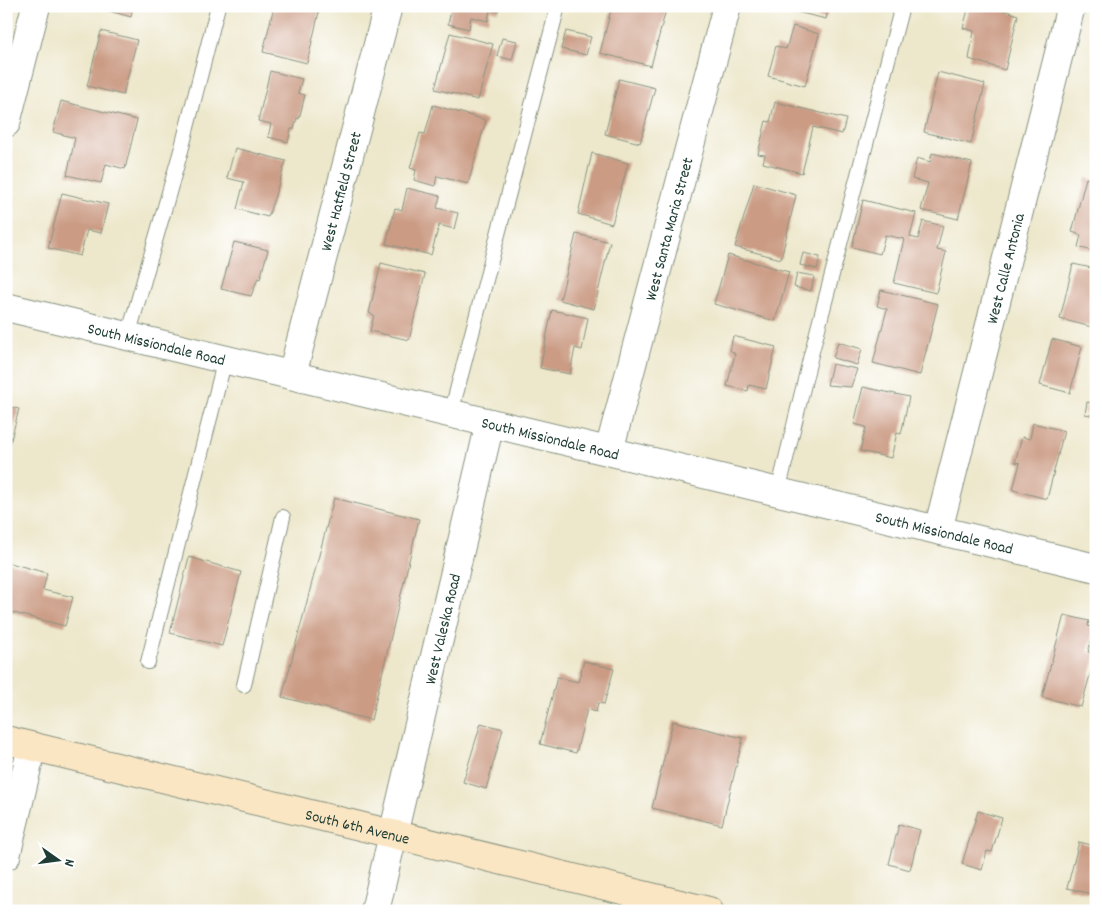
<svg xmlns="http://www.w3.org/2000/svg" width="1102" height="917" viewBox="0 0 1102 917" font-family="Dekko,sans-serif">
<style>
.building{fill:#cb9b84}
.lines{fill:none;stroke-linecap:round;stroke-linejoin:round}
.lane-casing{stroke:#869280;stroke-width:16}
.street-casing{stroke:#869280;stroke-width:30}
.secondary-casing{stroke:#869280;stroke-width:30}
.lane{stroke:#fff;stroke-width:14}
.street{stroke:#fff;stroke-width:28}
.secondary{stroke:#fbe6c4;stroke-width:28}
.labels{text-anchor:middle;stroke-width:4;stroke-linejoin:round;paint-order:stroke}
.street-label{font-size:16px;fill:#1f3d34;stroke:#fff}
</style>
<rect width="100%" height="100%" fill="#fff"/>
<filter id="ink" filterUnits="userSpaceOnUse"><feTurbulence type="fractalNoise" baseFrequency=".02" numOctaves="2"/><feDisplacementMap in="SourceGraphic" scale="10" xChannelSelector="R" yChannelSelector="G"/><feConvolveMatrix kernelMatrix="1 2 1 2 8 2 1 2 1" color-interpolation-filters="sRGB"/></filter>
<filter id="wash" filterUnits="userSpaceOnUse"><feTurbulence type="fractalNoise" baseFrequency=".0096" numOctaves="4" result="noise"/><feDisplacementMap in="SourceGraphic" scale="20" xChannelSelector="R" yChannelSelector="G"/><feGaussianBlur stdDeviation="1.12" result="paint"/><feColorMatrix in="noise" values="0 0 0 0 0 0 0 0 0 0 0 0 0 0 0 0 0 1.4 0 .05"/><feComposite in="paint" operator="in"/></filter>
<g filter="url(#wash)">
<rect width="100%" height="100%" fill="#ede7cb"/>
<g id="blocks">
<path class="building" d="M107 6H133L131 17 106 10Z
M274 6 288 9V6H295L319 12 307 63 263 52Z
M452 6H499L498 12 490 10 488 21 471 17 469 29 448 24Z
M612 6H667L651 66 600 53Z
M794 6H829L826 19 793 11Z
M969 6H992L1018 15 1005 70 969 59 974 31 963 28Z
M793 26 819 34 805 86 768 76 776 46 786 49Z
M101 31 137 40 123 95 87 86Z
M566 31 591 37 586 55 561 49Z
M450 33 493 44 478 100 435 89Z
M502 38 517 41 512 60 497 56Z
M270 71 302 79 298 93 305 95 299 119 297 118 294 129H291L288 142 268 137 271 124 258 121Z
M938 72 985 84 971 144 924 132Z
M619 79 655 88 640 143 605 134Z
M61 101 137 120 125 169 106 164 101 183 67 175 75 138 53 132Z
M775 102 846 119 842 134 813 127 802 173 763 163 765 155 758 154 766 121 770 122Z
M433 105 486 120 468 184 437 176 435 186 414 180 416 170 410 168 420 133 425 134Z
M235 148 286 161 268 217 237 209 244 182 227 178Z
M592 153 628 163 612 224 578 214Z
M932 153 972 163 958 219 921 210 928 183 912 179 917 158 930 162Z
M1086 178 1096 181V252L1078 247 1081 235 1072 232Z
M754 183 796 195 781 259 735 247Z
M407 188 440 196 437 208 458 213 454 229 439 225 431 255 386 244 395 208 402 210Z
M62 193 108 204 101 233 87 230 80 256 48 248Z
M863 200 916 213 910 237 918 239 923 221 943 226 937 250 946 252 936 293 894 283 904 239 885 235 880 254 852 247Z
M576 234 610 242 594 309 560 300Z
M234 242 268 250 260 279 258 278 251 296 221 289Z
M803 253 820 257 817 269 800 265Z
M728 255 789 272 775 321 714 304Z
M381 263 425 274 409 340 370 331 374 315 369 313Z
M1073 264 1096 269V311L1092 327 1060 319Z
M797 273 814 276 811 291 794 287Z
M881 290 938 304 920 375 873 363 887 309 877 306Z
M552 310 588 318 582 350 575 348 570 374 540 368Z
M733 336 776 347 766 389 749 385 748 391 727 386 735 354 730 350Z
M1052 339 1082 347 1070 393 1040 385Z
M838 342 862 349 857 365 833 358Z
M832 364 857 369 851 387 827 385Z
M863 387 909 397 901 434 897 433 891 458 860 451 866 427 854 424Z
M1087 402 1096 404 1095 416 1085 414Z
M6 406 19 409 7 455H6Z
M1033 423 1064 431 1047 499 1013 490 1020 463 1015 462 1022 437 1030 439Z
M334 498 419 519 371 720 282 697Z
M189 557 241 572 222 646 170 633Z
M6 562 47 573 43 590 73 597 65 626 6 611Z
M1064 615 1089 621 1088 626 1095 628 1088 652 1096 654 1081 707 1042 697Z
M584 661 614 669 604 704 598 703 596 712 587 709 576 753 540 744 557 677 578 682Z
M673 721 743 738 722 825 652 808Z
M481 723 503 729 486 789 463 782Z
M978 811 1002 818 992 852 987 851 982 870 962 864Z
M899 824 920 830 910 870 889 864Z
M1079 842 1096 846V895L1067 888Z"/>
</g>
</g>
<g filter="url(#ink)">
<use href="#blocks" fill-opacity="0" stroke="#869280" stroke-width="1"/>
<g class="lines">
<g class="lane-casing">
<path id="lane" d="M128 336 182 147 218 6
M451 413 558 6
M778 492 810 359 902 6
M148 662 225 359
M244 685 283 517"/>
</g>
<g class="street-casing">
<g id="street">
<path d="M6 123 36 6"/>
<path id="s1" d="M6 307 1096 568"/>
<path id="s2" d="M292 375 388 6"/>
<path id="s3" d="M609 451 727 6"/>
<path id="s4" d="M938 530 1071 6"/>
<path d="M6 856 32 747"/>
<path id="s5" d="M375 911 490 423"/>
</g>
</g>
<g class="secondary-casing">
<g id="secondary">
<path id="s6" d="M6 740 709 911"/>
</g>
</g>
<use href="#lane" class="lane"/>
<use href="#street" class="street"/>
<use href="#secondary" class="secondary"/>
</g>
</g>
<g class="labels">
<g class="street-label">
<text dy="6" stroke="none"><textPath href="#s2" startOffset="190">West Hatfield Street</textPath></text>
<text dy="6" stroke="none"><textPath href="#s3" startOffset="230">West Santa Maria Street</textPath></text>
<text dy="6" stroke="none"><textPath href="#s4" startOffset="270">West Calle Antonia</textPath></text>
<text dy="6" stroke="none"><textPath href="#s1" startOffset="155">South Missiondale Road</textPath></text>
<text dy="6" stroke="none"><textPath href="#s1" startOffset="560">South Missiondale Road</textPath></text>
<text dy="6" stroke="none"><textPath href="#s1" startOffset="965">South Missiondale Road</textPath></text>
<text dy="6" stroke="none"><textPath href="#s5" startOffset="290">West Valeska Road</textPath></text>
<text dy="6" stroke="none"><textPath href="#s6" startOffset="362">South 6th Avenue</textPath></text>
</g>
</g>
<rect width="1102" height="917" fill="none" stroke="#fff" stroke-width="25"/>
<g transform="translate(58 860) rotate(104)" stroke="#ffffff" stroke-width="4" paint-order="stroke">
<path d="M0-4L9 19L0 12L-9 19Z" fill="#1f3d34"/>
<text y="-8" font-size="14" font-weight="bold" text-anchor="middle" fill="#1f3d34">N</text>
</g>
</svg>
